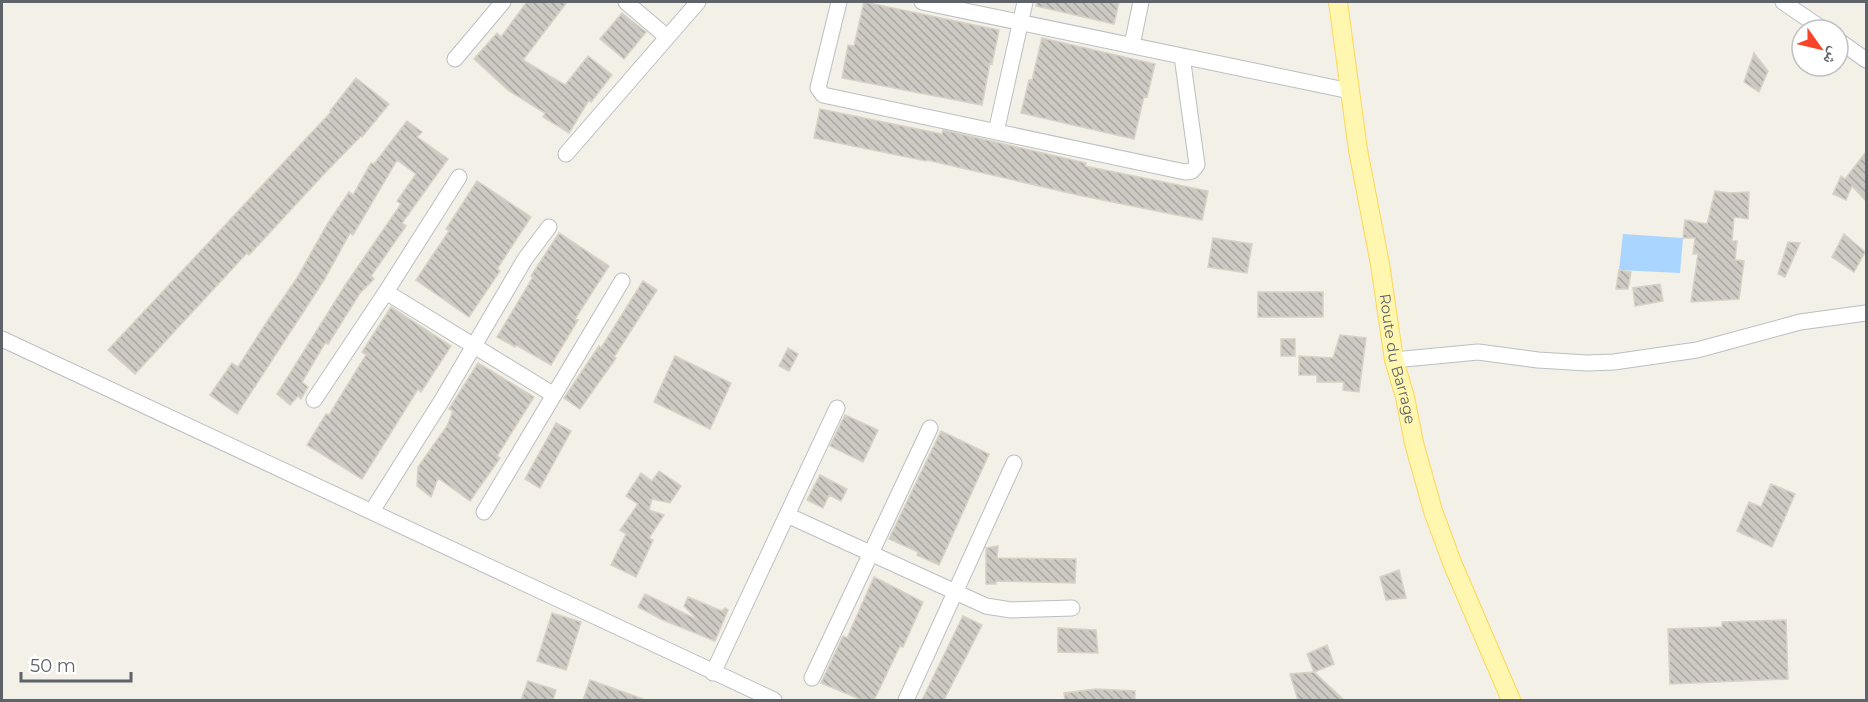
<svg xmlns="http://www.w3.org/2000/svg" width="1868" height="702" viewBox="0 0 1868 702" font-family="Montserrat,'Noto Naskh Arabic',sans-serif">
<style>
.water{fill:#aad5ff}
.building{fill:url(#building-back-hatch);stroke:#d7d2c5;stroke-width:1.5}
.lines{fill:none;stroke-linecap:round;stroke-linejoin:round}
.minor-casing{stroke:#bbbec3;stroke-width:17}
.major-casing{stroke:#fdd755;stroke-width:20}
.minor{stroke:#fff;stroke-width:15}
.major{stroke:#fff6af;stroke-width:18}
.labels{text-anchor:middle;stroke-width:4.5;stroke-linejoin:round;paint-order:stroke}
.street-label{font-size:15px;fill:#5e6269;stroke:#fff}
</style>
<defs>
<pattern id="building-back-hatch" width="6" height="6" patternUnits="userSpaceOnUse" patternTransform="scale(1.5)"><rect width="6" height="6" fill="#cdcac4"/><path d="M-1 5l2 2M0 0l6 6M5-1l2 2" fill="none" stroke="#aaa7a3"/></pattern>
</defs>
<rect width="100%" height="100%" fill="#f2f0e7"/>
<path class="water" d="M1623 234 1683 238 1680 273 1619 270Z"/>
<path class="building" d="M527 2H567L523 60 565 85 588 56 612 75 591 102 589 100 569 133 543 117 545 113 509 91 474 59 497 33 501 37Z
M864 2 999 30 992 64 990 63 982 105 842 78 848 45 854 46Z
M1037 2H1119L1114 24 1036 6Z
M622 13 646 32 624 59 600 39Z
M1042 38 1155 64 1147 97 1144 96 1134 139 1021 113 1029 80H1032Z
M1754 53 1768 71 1759 92 1744 82Z
M356 78 389 104 362 137 361 136 323 175 249 255 247 253 135 374 108 350 331 112 330 111Z
M820 109 942 134 943 130 1086 163 1085 166 1208 191 1202 220 1078 195 927 160 926 161 814 138Z
M407 121 422 132 417 137 448 159 402 223 406 226 371 276 374 279 360 293 328 344 325 343 302 382 308 387 301 399 298 396 290 405 277 394 346 284 401 204 397 201 416 174 397 160 353 235 350 233 324 280 237 414 210 395 232 363 238 367 266 323 297 278 328 223 349 192 353 195 371 163 374 164Z
M1866 152V201L1852 186 1846 200 1833 194 1841 176 1845 179Z
M477 181 531 217 497 269 500 271 469 317 416 280 449 231 446 229Z
M1715 191 1730 193 1749 192 1748 219 1734 217 1732 241H1737L1735 260 1744 261 1739 299 1691 302 1698 254H1693L1695 238H1683L1685 220 1707 224Z
M559 233 609 266 575 319 578 320 551 365 516 345 515 347 497 337 533 277 531 276Z
M1844 234 1865 252 1854 272 1832 257Z
M1213 238 1252 244 1247 273 1208 267Z
M1788 242 1800 243 1785 277 1778 274Z
M1619 270 1631 272 1628 289H1616Z
M643 281 657 290 614 357 616 358 580 409 564 398 599 346 601 348Z
M1660 284 1663 301 1635 306 1633 288Z
M1258 292H1323V317H1258Z
M391 307 451 346 421 392 418 389 362 479 307 445 326 414 329 415 366 355 362 352Z
M1340 335 1366 338 1359 392 1343 390 1344 382H1317V375H1299V356L1333 358Z
M1281 339H1295V356H1281Z
M788 348 798 354 789 371 779 366Z
M675 356 731 383 710 429 654 402Z
M478 363 534 397 497 456 500 458 470 501 438 478 431 497 417 486 418 467 447 426 453 411 449 409Z
M845 415 878 430 863 462 830 446Z
M556 423 571 431 540 488 525 479Z
M941 431 989 454 939 565 917 555 918 552 889 539Z
M659 471 681 486 670 503 652 499 649 510 664 515 649 538 653 540 636 577 611 565 626 534 620 530 638 504 626 496 641 473 652 481Z
M820 475 847 489 841 501 829 495 823 508 807 500Z
M1771 484 1795 494 1772 547 1737 531 1749 502 1761 507Z
M998 546 997 558 1076 559 1075 583 996 581V584H986V548Z
M1399 570 1406 598 1386 600 1380 577Z
M874 577 923 602 903 647 900 646 874 700H862L821 683 843 636 847 638Z
M645 594 698 620 684 606 688 597 722 611 725 608 728 610 715 641 663 620 638 607Z
M552 613 581 622 566 670 537 661Z
M963 616 982 625 944 700H922Z
M1786 620 1788 679 1670 684 1668 629 1722 627V622Z
M1058 628 1096 630 1098 653 1058 652Z
M1327 645 1334 664 1314 672 1307 654Z
M1314 672 1344 700H1298L1290 674Z
M590 680 643 699V700H583Z
M528 681 556 690 553 700H521Z
M1096 689 1135 691V700H1065L1064 693Z"/>
<g class="lines">
<g class="minor-casing">
<path id="minor" d="M626 2 667 37
M839 2 818 88 823 95 1185 172 1192 171 1197 165 1182 56
M922 2 1350 91
M1783 2 1824 30
M1838 40 1866 60
M1132 45 1141 2
M455 59 503 2
M996 132 1025 2
M566 154 698 2
M459 177 386 292 554 395
M2 339 774 700
M1394 360 1478 352 1538 360 1587 363 1614 362 1697 350 1800 322 1866 313
M314 400 386 292
M372 511 442 400 525 259 549 227
M484 512 622 281
M787 515 986 606 1011 610 1072 608
M713 673 837 408
M812 678 930 428
M906 700 1014 463"/>
</g>
<g class="major-casing">
<g id="major">
<path id="s1" d="M1338 2 1358 150 1380 264 1394 360 1405 397 1414 443 1433 511 1453 565 1511 700"/>
</g>
</g>
<use href="#minor" class="minor"/>
<use href="#major" class="major"/>
</g>
<g class="labels">
<g class="street-label">
<text dy="5" stroke="none"><textPath href="#s1" startOffset="362">Route du Barrage</textPath></text>
</g>
</g>
<rect width="1868" height="702" fill="none" stroke="#5e6269" stroke-width="6"/>
<g transform="translate(1820 48) rotate(124)"><circle r="28" fill="#ffffff" stroke="#bfc0c3" stroke-width="1.5"/>
<path d="M0-4.5L10 22L0 15L-10 22Z" fill="#f74327"/>
<text y="-9" font-size="16" font-weight="bold" text-anchor="middle" fill="#5e6269">ش</text>
</g>
<path d="M21 672v9h110v-9" fill="none" stroke="#5e6269" stroke-width="3"/>
<text x="30" y="672" font-size="18" fill="#5e6269" stroke="#ffffff" stroke-width="4.5" paint-order="stroke">50 m</text>
</svg>
